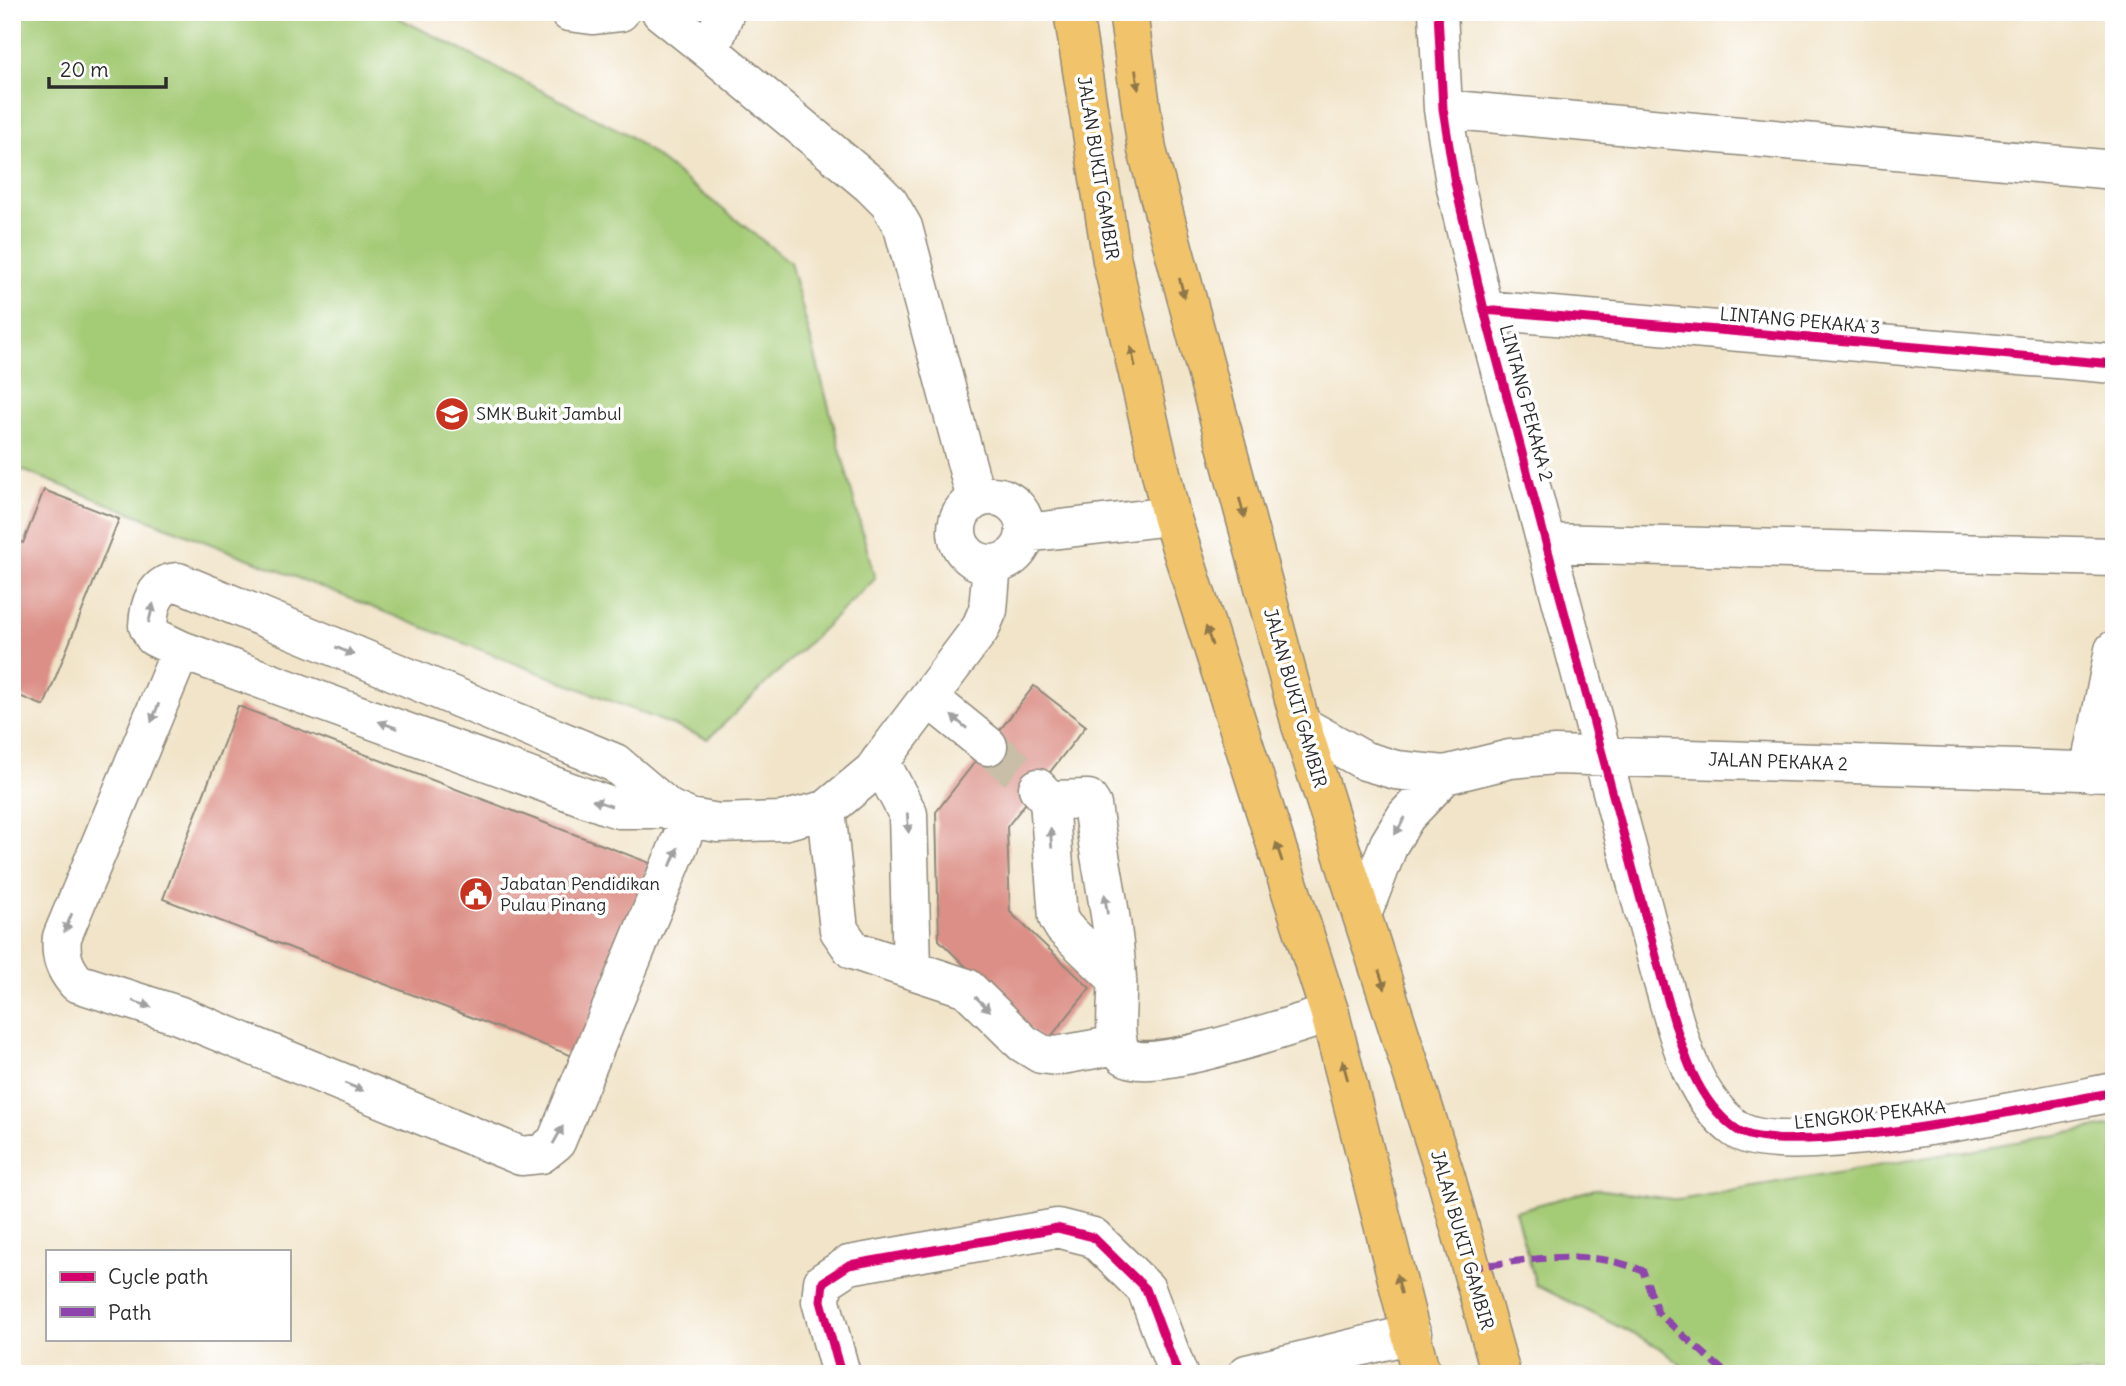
<svg xmlns="http://www.w3.org/2000/svg" width="2126" height="1386" viewBox="0 0 2126 1386" font-family="Delius,sans-serif">
<style>
.green{fill:#a4cb76;stroke:#687b50;stroke-width:2}
.building{fill:#db8f86}
.lines{fill:none;stroke-linecap:round;stroke-linejoin:round}
.minor-tunnel{stroke:#c9bfa9;stroke-width:38;stroke-dasharray:38 19;stroke-linecap:butt}
.minor-casing{stroke:#8e887a;stroke-width:41}
.major-casing{stroke:#8e887a;stroke-width:41}
.minor{stroke:#fff;stroke-width:38}
.major{stroke:#f1c36a;stroke-width:38}
.quiet{stroke:#8e44ad;stroke-width:7;stroke-dasharray:14 7;stroke-linecap:butt}
.cycleway-casing{stroke:#fff;stroke-width:13}
.cycleway{stroke:#d6006c;stroke-width:9}
.oneway{fill:#8e774a}
.oneway2{fill:#a0a0a0}
.labels{text-anchor:middle;stroke-width:7;stroke-linejoin:round;paint-order:stroke}
.street-label{font-size:18px;fill:#2b2b2b;stroke:#fff}
.poi-label{font-size:18px;fill:#2b2b2b;stroke:#fff;text-anchor:start}
</style>
<rect width="100%" height="100%" fill="#fff"/>
<filter id="ink" filterUnits="userSpaceOnUse"><feTurbulence type="fractalNoise" baseFrequency=".0143" numOctaves="2"/><feDisplacementMap in="SourceGraphic" scale="14" xChannelSelector="R" yChannelSelector="G"/><feConvolveMatrix kernelMatrix="1 2 1 2 8 2 1 2 1" color-interpolation-filters="sRGB"/></filter>
<filter id="wash" filterUnits="userSpaceOnUse"><feTurbulence type="fractalNoise" baseFrequency=".00686" numOctaves="4" result="noise"/><feDisplacementMap in="SourceGraphic" scale="28" xChannelSelector="R" yChannelSelector="G"/><feGaussianBlur stdDeviation="1.57" result="paint"/><feColorMatrix in="noise" values="0 0 0 0 0 0 0 0 0 0 0 0 0 0 0 0 0 1.4 0 .05"/><feComposite in="paint" operator="in"/></filter>
<g filter="url(#wash)">
<rect width="100%" height="100%" fill="#f1e4c9"/>
<path class="green" d="M12 12H387L627 134 790 262 875 579 708 739 12 466Z
M2114 1125V1374H1692L1659 1347 1536 1285 1515 1211 1595 1189 1679 1200Z"/>
<g id="blocks">
<path class="building" d="M44 490 119 519 44 706 12 693V539L23 543Z
M1034 686 1086 726 1007 827 1010 912 1090 988 1045 1044 939 940 936 812Z
M238 706 650 863 575 1057 163 899Z"/>
</g>
</g>
<g filter="url(#ink)">
<use href="#blocks" fill-opacity="0" stroke="#8e887a" stroke-width="2"/>
<g class="lines">
<path class="minor-tunnel" d="M988 746 1038 788"/>
<g class="minor-casing">
<path id="minor" d="M569 12 592 15 620 12
M661 12 710 51
M725 12 710 51 871 185 889 203 903 227 976 499
M1438 12 1443 109 1455 183 1484 310 1662 979C1678 1031 1689 1095 1736 1129 1781 1163 2050 1104 2114 1092
M1443 109 2114 170
M1484 310 2114 364
M957 530a34 34 0 1 1 68 0a34 34 0 1 1-68 0Z
M1026 533 1171 516
M1548 543 2114 557
M181 650 62 937C60 956 64 968 77 983L178 1015 521 1156 541 1154 556 1142 690 818
M930 699 988 746
M1301 725 1365 761 1396 770 1445 775 1510 759 1555 755 2114 772
M880 761 908 814 912 970 967 988 1023 1043 1041 1054 1056 1056 1117 1045
M2090 772 2114 650
M1038 788 1049 800 1058 918 1064 928 1117 979
M1049 800 1088 799 1092 805C1100 863 1114 921 1117 979 1119 997 1110 1046 1125 1056 1152 1075 1294 1024 1330 1014
M669 809H619L606 805 181 650 154 637 148 626C149 605 155 583 178 582L615 763 669 809 690 818 718 823 782 821 826 810 873 771 980 629 988 610 992 564
M826 810 839 930 853 950 912 970
M1362 915 1389 844 1406 816 1445 775
M841 1374 821 1301 823 1282 849 1265 1057 1228 1093 1237 1146 1289 1178 1374
M1247 1374 1412 1334"/>
</g>
<g class="major-casing">
<path id="major" d="M1073 12 1112 261 1171 516 1330 1014 1421 1374
M1128 12 1147 150 1301 725 1446 1178 1501 1374"/>
</g>
<use href="#minor" class="minor"/>
<use href="#major" class="major"/>
<path class="quiet" d="M1469 1268C1527 1260 1587 1247 1643 1271L1658 1313 1727 1374"/>
<g class="cycleway-casing">
<path id="cycleway" d="M1438 12 1443 109 1455 183 1484 310 1662 979C1678 1031 1689 1095 1736 1129 1781 1163 2050 1104 2114 1092
M1484 310 2114 364
M841 1374 821 1301 823 1282 849 1265 1057 1228 1093 1237 1146 1289 1178 1374"/>
</g>
<use href="#cycleway" class="cycleway"/>
</g>
<defs><path id="oneway-solid" d="M-6-.8H1V-3.2L6.5 0L1 3.2V.8H-6Z" transform="scale(1.75)"/></defs>
<g class="oneway">
<use href="#oneway-solid" transform="translate(1137 80) rotate(82)"/>
<use href="#oneway-solid" transform="translate(1182 288) rotate(75)"/>
<use href="#oneway-solid" transform="translate(1133 357) rotate(-102)"/>
<use href="#oneway-solid" transform="translate(1242 508) rotate(75)"/>
<use href="#oneway-solid" transform="translate(1209 636) rotate(-108)"/>
<use href="#oneway-solid" transform="translate(1279 852) rotate(-108)"/>
<use href="#oneway-solid" transform="translate(1382 980) rotate(72)"/>
<use href="#oneway-solid" transform="translate(1345 1070) rotate(-105)"/>
<use href="#oneway-solid" transform="translate(1399 1284) rotate(-104)"/>
</g>
<g class="oneway2">
<use href="#oneway-solid" transform="translate(151 613) rotate(-76)"/>
<use href="#oneway-solid" transform="translate(345 651) rotate(23)"/>
<use href="#oneway-solid" transform="translate(155 713) rotate(112)"/>
<use href="#oneway-solid" transform="translate(959 722) rotate(-141)"/>
<use href="#oneway-solid" transform="translate(388 725) rotate(-160)"/>
<use href="#oneway-solid" transform="translate(602 803) rotate(-162)"/>
<use href="#oneway-solid" transform="translate(908 823) rotate(86)"/>
<use href="#oneway-solid" transform="translate(1400 826) rotate(121)"/>
<use href="#oneway-solid" transform="translate(1051 838) rotate(-94)"/>
<use href="#oneway-solid" transform="translate(674 857) rotate(-68)"/>
<use href="#oneway-solid" transform="translate(1106 904) rotate(-98)"/>
<use href="#oneway-solid" transform="translate(68 923) rotate(112)"/>
<use href="#oneway-solid" transform="translate(142 1004) rotate(18)"/>
<use href="#oneway-solid" transform="translate(983 1004) rotate(44)"/>
<use href="#oneway-solid" transform="translate(354 1087) rotate(22)"/>
<use href="#oneway-solid" transform="translate(558 1135) rotate(-61)"/>
</g>
</g>
<defs>
<g id="school-disc" transform="scale(1.75)"><circle r="9.5" fill="#c8321e" stroke="#fff"/><path d="M0-5L7-2L0 1L-7-2ZM-4 1L0 2.5L4 1V4Q0 6-4 4Z" fill="#fff"/></g>
<g id="civic-disc" transform="scale(1.75)"><circle r="9.5" fill="#c8321e" stroke="#fff"/><path d="M-.6-6.5H3V-4.5H.6V-3L4-1V1h2V6H-6V1h2V-1L-.6-3ZM-1.2 2.5V6h2.4V2.5Z" fill="#fff"/></g>
</defs>
<g fill-rule="evenodd">
<use href="#school-disc" x="452" y="414"/>
<use href="#civic-disc" x="476" y="894"/>
</g>
<g class="labels">
<g class="street-label">
<text transform="translate(1098 168) rotate(81)" y="6">JALAN BUKIT GAMBIR</text>
<text transform="translate(1800 321) rotate(5)" y="6">LINTANG PEKAKA 3</text>
<text transform="translate(1526 403) rotate(75)" y="6">LINTANG PEKAKA 2</text>
<text transform="translate(1295 698) rotate(74)" y="6">JALAN BUKIT GAMBIR</text>
<text transform="translate(1778 762) rotate(2)" y="6">JALAN PEKAKA 2</text>
<text transform="translate(1870 1115) rotate(-6)" y="6">LENGKOK PEKAKA</text>
<text transform="translate(1462 1240) rotate(74)" y="6">JALAN BUKIT GAMBIR</text>
</g>
<g class="poi-label">
<text x="476" y="420">SMK Bukit Jambul</text>
<text x="500" y="890">Jabatan Pendidikan<tspan x="500" dy="21">Pulau Pinang</tspan></text>
</g>
</g>
<rect width="2126" height="1386" fill="none" stroke="#fff" stroke-width="42"/>
<rect x="46" y="1250" width="245" height="91" fill="#ffffff" stroke="#aaaaaa" stroke-width="2"/>
<rect x="60" y="1272" width="35" height="10" fill="#d6006c" stroke="#aaaaaa" stroke-width="2"/>
<text x="108" y="1284" font-size="21" fill="#2b2b2b">Cycle path</text>
<rect x="60" y="1307" width="35" height="10" fill="#8e44ad" stroke="#aaaaaa" stroke-width="2"/>
<text x="108" y="1320" font-size="21" fill="#2b2b2b">Path</text>
<path d="M49 77v10h117v-10" fill="none" stroke="#2b2b2b" stroke-width="3.5"/>
<text x="60" y="77" font-size="21" fill="#2b2b2b" stroke="#ffffff" stroke-width="5" paint-order="stroke">20 m</text>
</svg>
